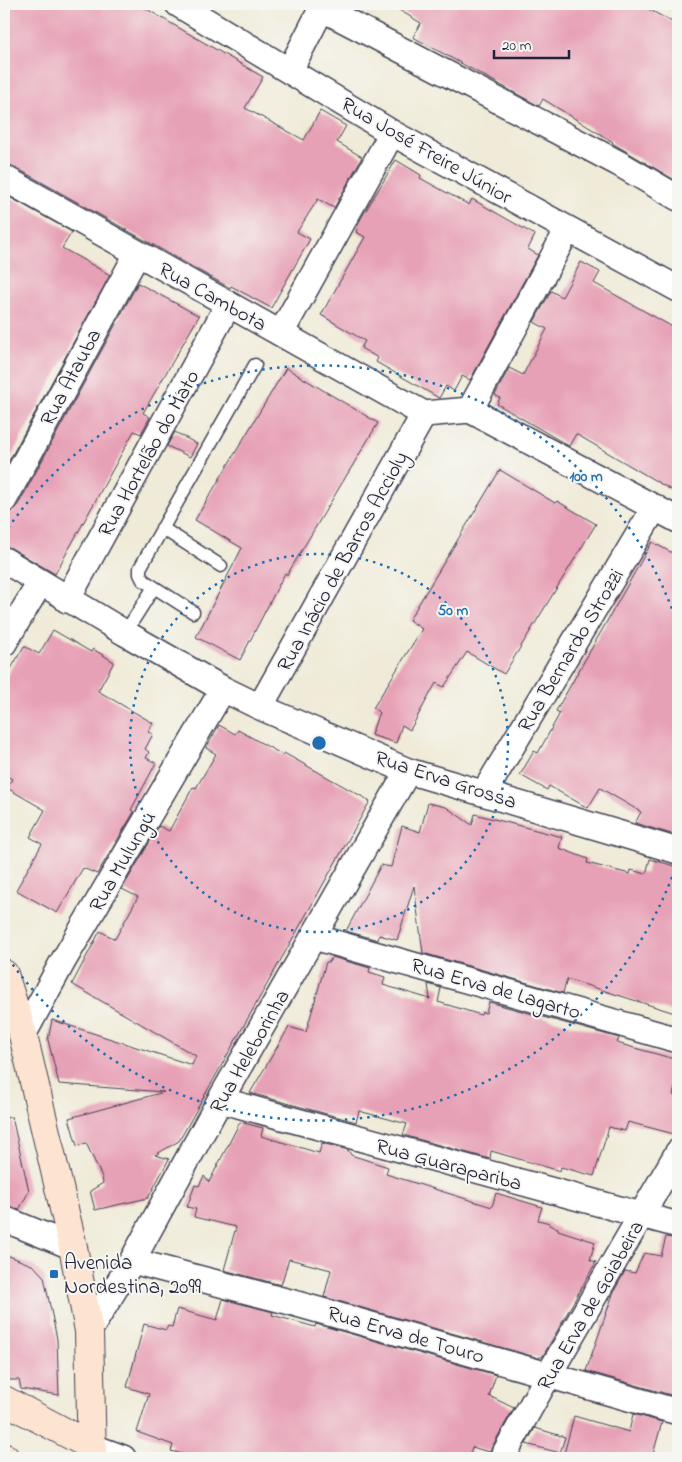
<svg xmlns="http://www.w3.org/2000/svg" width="682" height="1462" viewBox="0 0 682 1462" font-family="'Indie Flower',sans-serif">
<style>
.building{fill:#e7a1b6}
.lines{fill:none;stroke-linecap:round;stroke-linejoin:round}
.lane-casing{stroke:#414053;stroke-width:15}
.street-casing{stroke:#414053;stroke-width:28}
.secondary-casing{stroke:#414053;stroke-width:30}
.lane{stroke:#fff;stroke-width:12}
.street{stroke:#fff;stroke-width:25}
.secondary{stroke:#fde4d1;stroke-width:28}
.ring{fill:none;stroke:#1f6fb2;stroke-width:2.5;stroke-dasharray:2.5 5}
.poi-dot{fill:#1f6fb2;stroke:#f6f6f2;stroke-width:2}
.labels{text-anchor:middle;stroke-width:4;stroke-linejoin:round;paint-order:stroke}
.street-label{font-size:21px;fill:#22223b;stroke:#f6f6f2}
.poi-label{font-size:21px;fill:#22223b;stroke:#f6f6f2;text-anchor:start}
.centre{fill:#1f6fb2;stroke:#f6f6f2;stroke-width:2.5}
.ring-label{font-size:15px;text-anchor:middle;font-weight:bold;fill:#1f6fb2;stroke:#f6f6f2;stroke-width:4;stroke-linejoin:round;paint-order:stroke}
</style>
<rect width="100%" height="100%" fill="#f6f6f2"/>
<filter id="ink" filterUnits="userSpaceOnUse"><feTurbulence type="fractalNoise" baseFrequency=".02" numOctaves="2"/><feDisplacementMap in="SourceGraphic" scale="10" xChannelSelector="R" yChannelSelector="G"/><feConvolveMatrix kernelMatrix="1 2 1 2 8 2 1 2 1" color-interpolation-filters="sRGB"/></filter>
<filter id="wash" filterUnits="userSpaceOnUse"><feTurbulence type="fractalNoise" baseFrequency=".0096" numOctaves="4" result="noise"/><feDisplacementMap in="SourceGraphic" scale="20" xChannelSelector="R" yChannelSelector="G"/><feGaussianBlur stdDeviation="1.12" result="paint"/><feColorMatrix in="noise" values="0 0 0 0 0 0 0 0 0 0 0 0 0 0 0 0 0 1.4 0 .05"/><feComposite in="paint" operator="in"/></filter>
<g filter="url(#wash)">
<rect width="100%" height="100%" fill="#f0ebd8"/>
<g id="blocks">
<path class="building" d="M4 4H138L263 77 245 108 304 140 320 111 346 126 337 142 362 157 334 208 318 199 297 232 310 239 271 308 231 286 230 288 11 165 4 164Z
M389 4H639L678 25V182L612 143 613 142 543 99 539 106 413 37 421 23Z
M396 160 421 175 420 178 469 205 472 199 535 235 528 249 538 255 470 380 462 376 454 391 446 386 439 398 376 362 378 358 361 348 365 341 321 315 365 237 356 232 359 222Z
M4 194 72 232 62 248 110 275 4 470Z
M581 262 600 272 594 283 678 330V494L576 434 569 446 497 404 500 398 495 395 509 368 523 375 547 329 534 322 551 291 562 297Z
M138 283 199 316 143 413 150 417 141 434 134 431 55 574 11 548 4 546V514L11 512 17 507Z
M286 368 378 423 287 575 285 573 240 660 196 637 242 548 195 520Z
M175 432 197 444 190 457 167 446Z
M500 470 555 503 557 501 596 524 504 674 467 652 444 687 436 683 410 730 402 725 396 743 371 735 379 712 373 708 422 629 409 620Z
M652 542 678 556V836L635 823 641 812 600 788 588 808 549 786 547 790 520 775 534 751 538 753 560 713 556 711Z
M53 630 91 652 93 649 114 662 98 691 153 723 148 732 153 734 145 749 149 752 146 758 156 763 131 810 134 812 97 874 83 868 57 913 16 890 42 844 30 837 45 810 7 788 12 779 4 774V681L24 646 39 654Z
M219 725 235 734 238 730 283 755 284 753 370 801 179 1141 155 1155 169 1159 148 1198 95 1210 90 1191 103 1183 102 1177 86 1143 77 1146 69 1118 164 1092 59 1084 48 1040 52 1020 192 1065 196 1056 72 984 100 931 115 939 138 897 122 889 159 826 169 831 193 787 196 788 216 754 206 748Z
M428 803 446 807 472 825 475 814 562 837 559 848 588 859 587 863 630 874 631 870 646 874 650 859 678 867V1014L567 979 563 993 423 953 414 886 397 940 379 935 378 940 346 931 381 865 391 867 402 826 420 832Z
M332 957 370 968 369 972 385 977 383 985 430 999 428 984 441 988 438 1002 458 1008 481 1015 482 1012 486 1013 489 1002 619 1038 617 1043 678 1060V1076L673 1095 678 1097V1135L628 1122 625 1131 609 1127 594 1176 561 1167 560 1171 491 1151 490 1159 403 1135 407 1124 359 1111 356 1122 250 1093 289 1027 306 1032 326 962H329Z
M12 1117 29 1191 19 1210 4 1205V1118Z
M240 1122 263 1128 261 1136 319 1153 322 1143 348 1150 351 1155 388 1167 386 1174 492 1207 496 1193 542 1207 538 1220 550 1223 549 1225 558 1228V1230L595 1242 590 1260 596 1262 543 1356 539 1358 324 1297 331 1270 289 1259 281 1285 224 1270 236 1227 194 1217 196 1209 187 1207 195 1185 199 1186 204 1176 209 1182Z
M666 1237 678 1239V1397L586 1371 614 1291 625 1271 635 1273 644 1253 661 1256Z
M4 1254 34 1266 44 1277 57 1339 59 1395 21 1389 19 1380H7L6 1354H4Z
M223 1299 273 1312 272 1315 315 1327 316 1324 496 1375 489 1396 514 1408 489 1452 472 1447 469 1458H196L171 1451 173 1445 137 1432 149 1394 127 1387 144 1324 166 1330 168 1326 172 1327 177 1309 217 1320Z
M633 1414 662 1422 652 1458H581L564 1454 574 1416 629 1432Z
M535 1428 565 1437 560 1453 526 1444Z"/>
</g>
</g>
<g filter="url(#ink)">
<use href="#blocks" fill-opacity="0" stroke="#414053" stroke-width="1"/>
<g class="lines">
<g class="lane-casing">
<path id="lane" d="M162 528 221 566
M193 612 143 580 140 574V568L255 365
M125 633 154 587"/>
</g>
<g class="street-casing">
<path id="street" d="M178 4 392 133 678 289
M321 8 618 163 678 198
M290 70 324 4
M4 178 424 414
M281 333 392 133
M470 410 568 229
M424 414 470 410 678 520
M4 500 137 254
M4 560 125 633 223 689 260 707 408 771 678 851
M67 600 228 305
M4 643 40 583
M260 707 424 414
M484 793 655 507
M314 937 678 1040
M23 1035 62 963 223 689
M220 1100 678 1225
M4 1219 73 1247
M132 1261 290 1302 678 1412
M89 1331 132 1261 220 1100 408 771
M93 1447 123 1458
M502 1458 549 1374 678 1152"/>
</g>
<g class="secondary-casing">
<path id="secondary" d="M4 974 23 1035 73 1247 89 1331 92 1458
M4 1400 93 1447
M4 1458H5"/>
</g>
<use href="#lane" class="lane"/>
<use href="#street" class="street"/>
<use href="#secondary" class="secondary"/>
</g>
</g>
<g class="ring">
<circle cx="319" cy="743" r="189"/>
<path d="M677 863A378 378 0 0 1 4 952M4 534A378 378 0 0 1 677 623"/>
</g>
<rect class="poi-dot" x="49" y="1269" width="10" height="10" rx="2.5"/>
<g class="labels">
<g class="street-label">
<text transform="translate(427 150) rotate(30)" y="7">Rua José Freire Júnior</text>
<text transform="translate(213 296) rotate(29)" y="7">Rua Cambota</text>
<text transform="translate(70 377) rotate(-62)" y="7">Rua Atauba</text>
<text transform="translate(148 453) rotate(-61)" y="7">Rua Hortelão do Mato</text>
<text transform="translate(342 561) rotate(-61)" y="7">Rua Inácio de Barros Accioly</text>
<text transform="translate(570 650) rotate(-59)" y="7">Rua Bernardo Strozzi</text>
<text transform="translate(446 779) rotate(18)" y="7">Rua Erva Grossa</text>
<text transform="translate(122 861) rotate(-60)" y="7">Rua Mulungu</text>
<text transform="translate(496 988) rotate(16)" y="7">Rua Erva de Lagarto</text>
<text transform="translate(249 1051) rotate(-60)" y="7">Rua Heleborinha</text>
<text transform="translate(449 1164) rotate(15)" y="7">Rua Guarapariba</text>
<text transform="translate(590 1305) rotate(-60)" y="7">Rua Erva de Goiabeira</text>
<text transform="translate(406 1334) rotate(16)" y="7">Rua Erva de Touro</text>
</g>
<g class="poi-label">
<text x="64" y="1269">Avenida<tspan x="64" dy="24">Nordestina, 2099</tspan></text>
</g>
</g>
<circle cx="319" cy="743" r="8" class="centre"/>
<g class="ring-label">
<text x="586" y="481">100 m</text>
<text x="453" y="615">50 m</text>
</g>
<rect width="682" height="1462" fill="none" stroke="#f6f6f2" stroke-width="20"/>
<path d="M494 50v8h75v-8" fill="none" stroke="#22223b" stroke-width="2.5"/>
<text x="502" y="50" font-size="15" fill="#22223b" stroke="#f6f6f2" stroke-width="4" paint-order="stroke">20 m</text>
</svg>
